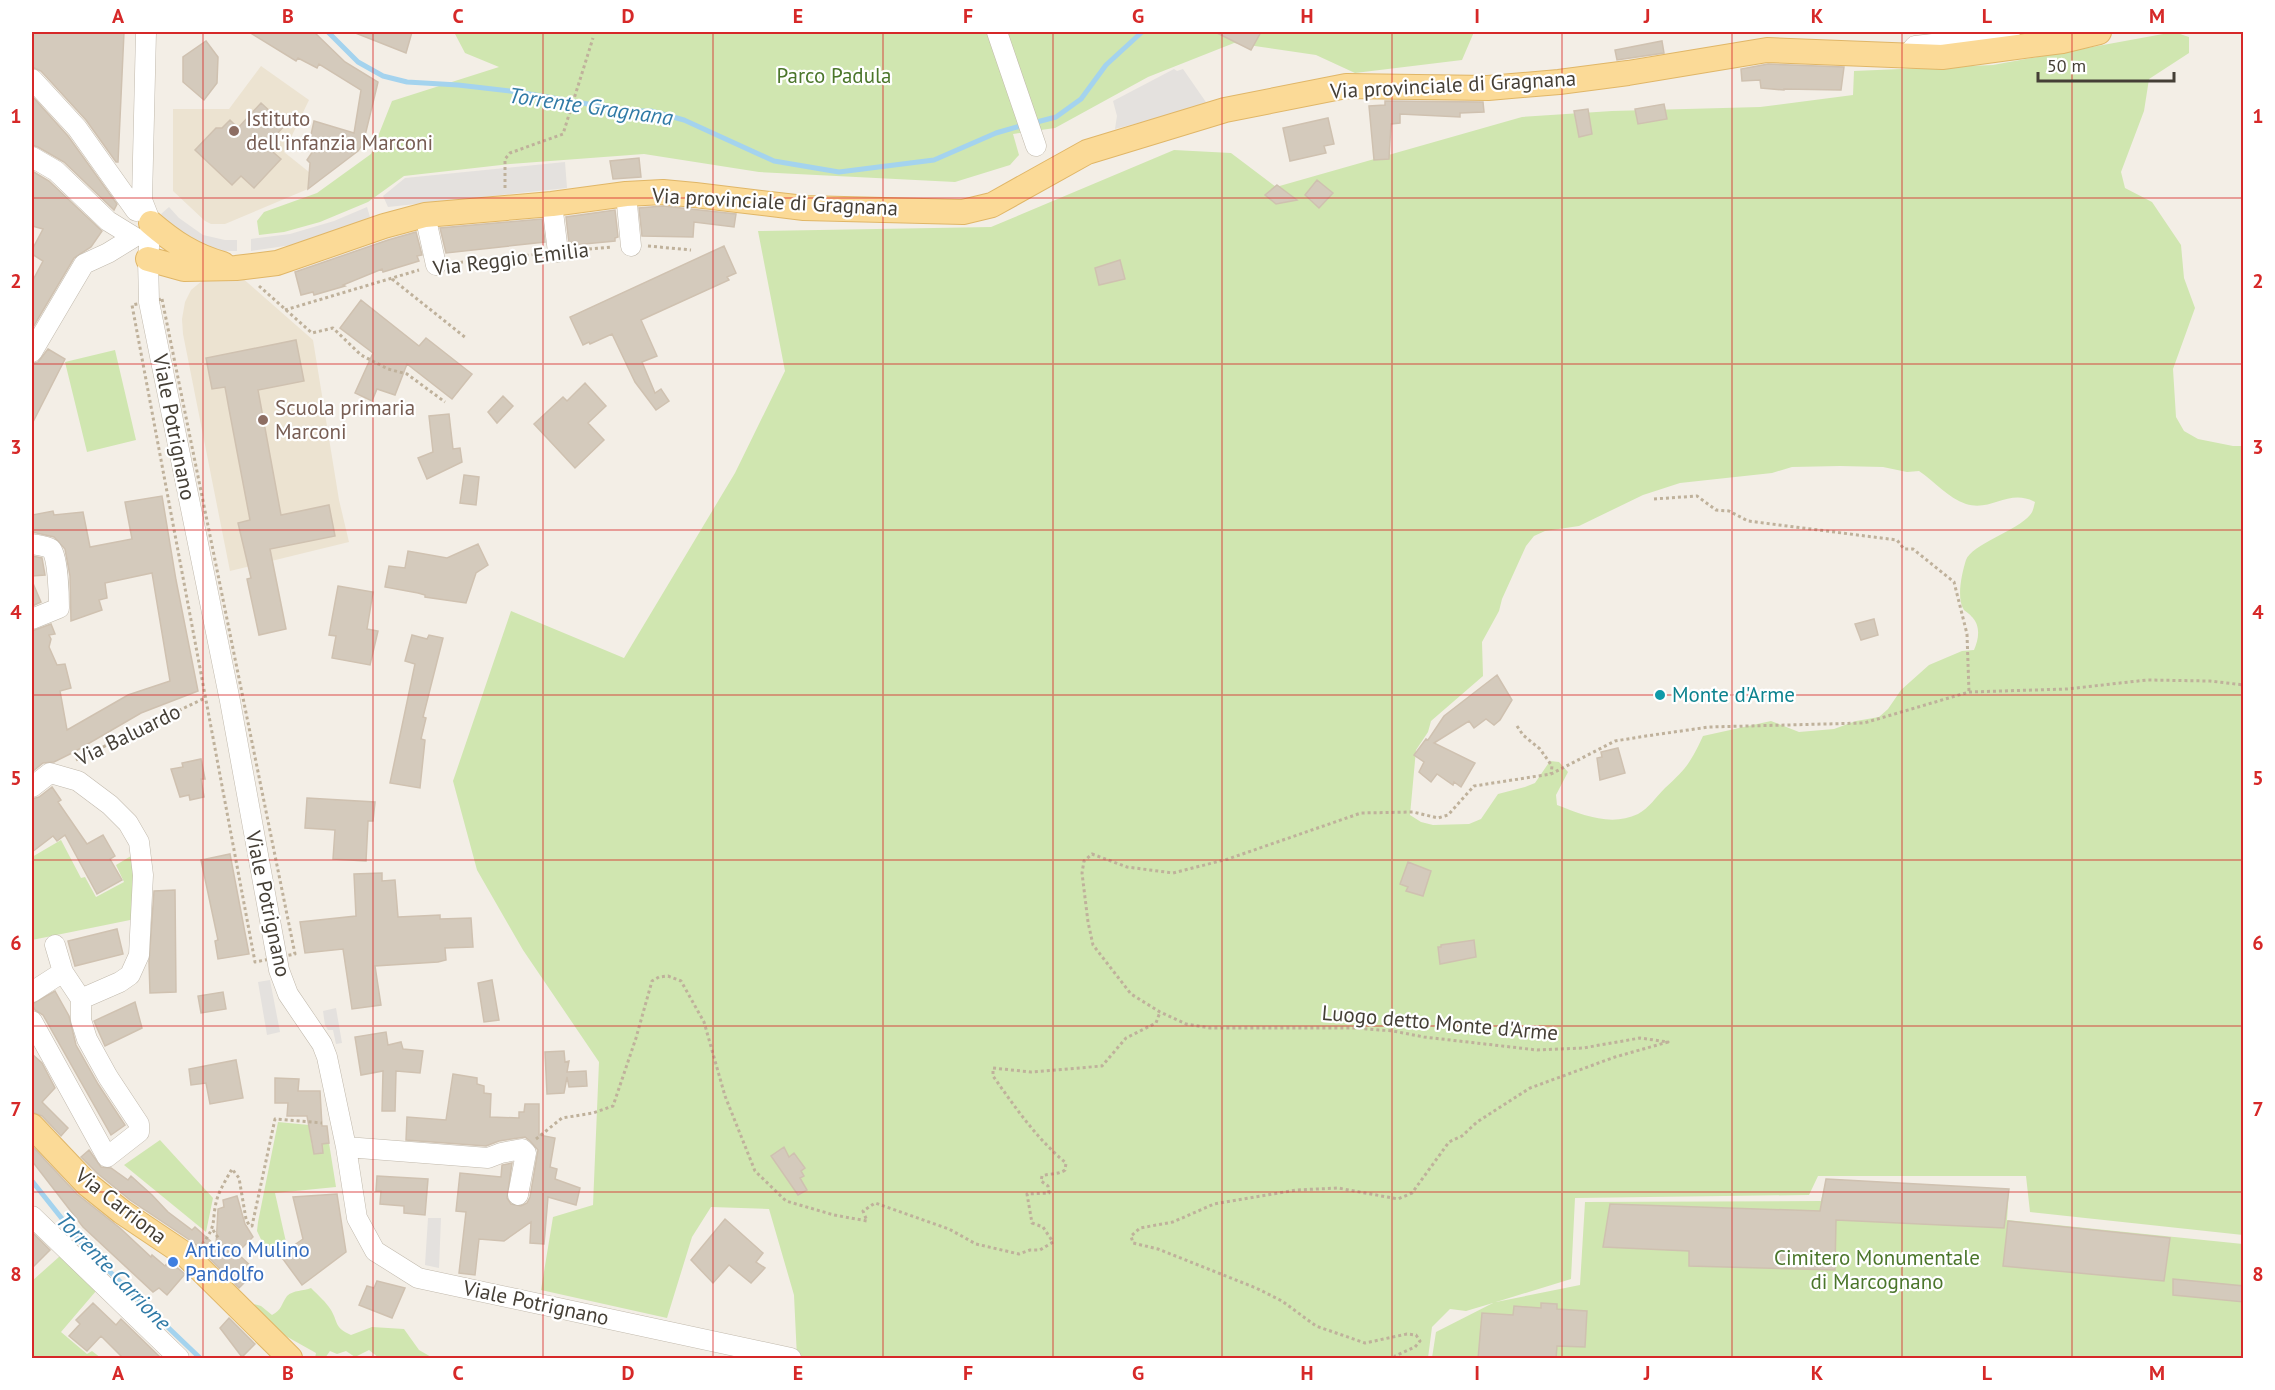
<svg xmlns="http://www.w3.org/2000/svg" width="2275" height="1390" viewBox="0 0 2275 1390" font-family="'PT Sans',sans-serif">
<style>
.education{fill:#ece3d1}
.green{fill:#d0e6b0;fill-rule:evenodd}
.parking{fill:#e4e1de}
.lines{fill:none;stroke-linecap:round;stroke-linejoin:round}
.stream{stroke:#a4d3ee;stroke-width:5}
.building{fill:#d4cabc;stroke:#cfc1b0;stroke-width:1.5}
.minor-casing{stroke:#c1b9ac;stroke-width:21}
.major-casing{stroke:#e0b667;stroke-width:26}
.path{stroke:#bfb19b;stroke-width:3;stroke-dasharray:3 3;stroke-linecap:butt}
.minor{stroke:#fff;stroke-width:20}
.major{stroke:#fbda97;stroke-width:24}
.grid{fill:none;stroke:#d62828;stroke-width:1.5;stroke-opacity:0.55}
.education-dot{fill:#8d6e63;stroke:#fff;stroke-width:2}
.culture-dot{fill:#0f9aa8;stroke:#fff;stroke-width:2}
.shop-dot{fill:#3f7fe0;stroke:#fff;stroke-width:2}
.labels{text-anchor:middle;stroke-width:4.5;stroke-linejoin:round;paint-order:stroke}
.park-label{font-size:21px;fill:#4b762b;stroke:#fff}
.street-label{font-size:21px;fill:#453f36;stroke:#fff}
.education-label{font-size:21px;fill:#785e54;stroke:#fff;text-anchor:start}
.culture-label{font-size:21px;fill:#0d838f;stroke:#fff;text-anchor:start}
.shop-label{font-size:21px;fill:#366cbe;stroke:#fff;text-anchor:start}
.water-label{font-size:22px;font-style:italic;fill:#307aa6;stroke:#fff}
.neatline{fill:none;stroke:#d62828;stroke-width:2}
.grid-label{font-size:20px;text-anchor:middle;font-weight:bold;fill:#d62828}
</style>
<rect width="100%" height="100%" fill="#f3eee6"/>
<path class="education" d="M261 66 309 100 284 152 309 172 308 189 225 224H211L205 221 173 191V109H229Z
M240 276 313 340 339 500 349 542 230 571 183 334 182 319 185 302 191 290 203 280Z"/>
<path class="green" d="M454 32H1474L1462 60 1355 73 1316 55 1234 43 1148 77 1055 128 1013 134 1019 155 1010 165 955 182 759 172 644 154 510 164 404 176 368 202 320 222 284 232 259 235 257 221 264 212 317 193 371 154 392 101 499 67 465 53Z
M2174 32 2189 37V53L2149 79 2144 111 2121 172 2125 188 2152 202 2181 245 2184 278 2195 308 2173 369 2176 417 2184 431 2198 439 2233 446H2243V1235L2030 1212 2026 1176H1818L1809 1195 1575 1198 1571 1279 1496 1302 1580 1285 1585 1202 1821 1201 1826 1179 2009 1189 2007 1220 2243 1244V1358H1432L1436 1332 1493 1303 1466 1311 1450 1309 1432 1327 1428 1358H797L794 1295 769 1209 711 1207 692 1237 667 1318 541 1290 553 1217 593 1205 599 1062 523 950 477 870 453 781 511 611 624 658 735 473 785 371 758 231 991 227 1174 150 1231 153 1276 187 1522 117 1612 111 1760 107 1853 95 1854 71 1993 65ZM1840 466 1883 467 1907 472 1919 471C1934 481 1948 498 1966 504 1992 512 2009 488 2035 502 2034 506 2033 512 2030 515 2017 531 1972 544 1966 560 1962 573 1956 598 1964 610 1965 611 1971 615 1971 616 1981 625 1979 639 1974 650L1962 651 1929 665 1901 690 1888 709 1879 717 1856 721 1834 729 1799 732 1771 721 1703 736C1691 762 1686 769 1665 788 1656 797 1649 808 1638 814 1611 827 1583 815 1557 805L1556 795 1568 772 1559 762 1550 761 1535 783 1525 787 1498 794 1481 819 1469 824 1433 825 1421 822 1410 815 1416 750 1428 732 1431 721 1483 676 1482 642 1499 611 1502 599 1526 546 1534 536 1545 531 1579 526 1643 495 1680 483 1772 473 1792 467Z
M115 350 136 440 87 452 65 362Z
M61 840 81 878 85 877 96 897 124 882 116 865 131 856 136 867 135 919 32 940V857Z
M278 1122 309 1125 312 1146 329 1143 336 1187 275 1193 286 1242 268 1254 257 1231 258 1222Z
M160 1140 213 1198 206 1232 124 1165Z
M60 1256 96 1291 61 1332 87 1354 92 1351 101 1358H32V1281Z
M311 1288C318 1295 326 1302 331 1310 339 1324 334 1327 351 1335L372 1327 404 1329 419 1350 433 1358H379L369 1350 355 1357 346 1351 337 1354 330 1351 325 1358H315L316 1353 275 1330 254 1304 261 1306 272 1315C282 1310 281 1304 287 1296 293 1290 304 1291 311 1288Z"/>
<path class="parking" d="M1174 69 1177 71 1183 69 1208 105 1115 129 1117 116 1113 101Z
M565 162 567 188 388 207 383 196 405 178Z
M169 207 179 218 203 235 225 240H237V251H224L199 245 170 225 161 214Z
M367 207 370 217 339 231 292 245 251 251V239L290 234 334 221Z
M270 980 280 1032 267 1035 258 982Z
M336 1008 342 1043 336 1044 333 1030H328L325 1025 323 1011Z
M428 1218H441L439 1268 425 1265Z"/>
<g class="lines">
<path class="stream" d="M328 32 358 62 383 76 407 82 458 85 518 92 629 111H651L684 120 774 161 839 172 934 160 996 133 1024 125
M1033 123 1056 117 1081 99 1106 65 1142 32
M32 1181 87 1250 200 1358"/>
</g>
<path class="building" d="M32 32H124L118 162H116L86 120 41 71 32 67Z
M249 32H314L345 62 378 82 363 144 358 151 308 189 310 163 307 160 315 148 309 144 314 121 354 133 361 90 319 64 317 68 298 58 296 61Z
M353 32H412L406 53Z
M1215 32H1261L1251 50Z
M206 41 218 57 217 83 204 100 183 82V57Z
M1662 41 1664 53 1617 60 1615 50Z
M1768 64 1844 67 1841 90 1784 89V90L1761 88 1760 80 1742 81 1741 69Z
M32 96 68 136 117 204 114 210 64 162 38 147 32 145Z
M1385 101 1483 102 1484 112 1460 113V117L1400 114V123L1391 124 1389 159 1374 160 1369 106 1385 105Z
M261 103 285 125 266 146 281 159 254 188 241 176 232 185 195 150 216 128H222L230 120 238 128Z
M1664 104 1667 119 1638 124 1635 109Z
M1588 109 1592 134 1579 137 1574 111Z
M1328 118 1334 144 1324 146 1326 153 1290 161 1283 128Z
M639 158 641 177 613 179 610 161Z
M32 171 49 181 102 231 91 247 74 258 32 329V282L43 261 32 254V250L43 229 32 226Z
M1317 180 1333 193 1319 208 1305 195Z
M1277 185 1297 200 1276 204 1265 195Z
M663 206 736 214 734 227 694 222 693 237 642 236 639 208Z
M615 210 618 237 615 238V241L574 245V242L569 243 566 217Z
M542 219 545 242 446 253 440 228Z
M416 232 422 255 417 256 419 261 383 272 382 269 343 285 345 286 314 295 313 292 301 295 295 272 388 240Z
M724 246 736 273 727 277 729 280 641 320 657 356 642 362 655 393 661 389 669 401 656 410 635 382 612 334 590 344 589 342 583 345 570 317Z
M1120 260 1125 279 1099 285 1095 268Z
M361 300 419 346 426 338 472 374 452 399 407 364 395 395 377 389 372 401 355 393 373 353 340 328Z
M296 340 304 381 258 390 281 515 329 505 335 536 270 549 286 629 259 635 247 579 251 578 238 523 250 520 229 409 225 387 212 389 206 358Z
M48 349 65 359 32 424V364L38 362Z
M585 383 606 406 588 423 604 440 575 468 534 424 563 397 567 401Z
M503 396 513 406 497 423 488 412Z
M449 414 453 449 460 448 462 462 427 479 418 458 433 452 429 416Z
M464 475 479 477 476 505 460 503Z
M162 496 176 580 198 691 141 713 74 752 54 762 43 763 32 772V631L51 624 55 634 49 635 51 639 49 647 57 665 65 664 71 688 60 691 67 730 128 695 170 681 152 573 105 583 107 598 99 600 102 610 71 621 70 576 65 549 54 537 32 532V515L53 511 54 515 83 512 90 547 132 539 125 502Z
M478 544 488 565 476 573 466 603 425 597V595L418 593 385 587 389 566 405 568 408 551 447 558Z
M32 556 42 558 45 575 32 576Z
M32 581 41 602 32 606Z
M338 586 373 592 367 629 378 631 370 665 332 658 336 636 329 635Z
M1874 619 1878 635 1861 640 1855 624Z
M412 635 427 639 429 635 443 638 423 717 426 718 421 739 425 740 420 788 390 783 415 664 405 661Z
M1497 675 1512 700 1500 720 1494 725 1486 719 1474 728 1469 721 1434 743 1475 763 1461 787 1454 782 1453 785 1437 774 1431 782 1419 772 1424 762 1414 755 1426 739 1428 740 1444 716Z
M1618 748 1625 773 1600 780 1597 758 1602 757 1601 752Z
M201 759 205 779H201L204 797 190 800 189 795 180 797 171 769 183 767 182 763Z
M52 787 61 800 58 802 87 844 103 835 115 856 110 859 122 880 97 894 65 835 57 841 53 836 32 852V799L39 797Z
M307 798 375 802 373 821H368L366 861 333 859 335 830 305 828Z
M230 854 249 954 218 959 215 941 218 940 201 860Z
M1408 862 1431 871 1423 896 1406 891 1408 887 1400 884Z
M382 873V881L395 880 398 917 440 915V919L471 918 473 947 445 948 446 960 438 962 375 966 381 1005 352 1009 343 949 305 953 300 922 356 916 354 874Z
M175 890 176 992 150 993 149 962 154 891Z
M117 929 123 954 75 966 68 941Z
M1474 940 1476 957 1440 964 1438 947H1441V945Z
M492 980 499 1020 484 1022 478 983Z
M55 991 69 1016 76 1045 98 1084 125 1125 111 1135 43 1015 35 1010 32 1004Z
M223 992 226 1009 201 1013 198 996Z
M135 1002 142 1028 105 1046 94 1021Z
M386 1032 388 1045 401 1042 403 1049 423 1051 420 1073 396 1071 395 1111H382L383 1071 361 1075 355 1037Z
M564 1051 565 1062 569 1061 567 1072 586 1071 587 1086 569 1087 567 1077 564 1093 547 1094 545 1052Z
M32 1054 42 1063 55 1088 42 1102 68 1128 61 1136 42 1116 32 1112Z
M236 1060 243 1098 210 1104 206 1083 191 1085 189 1069Z
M453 1074 477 1078V1084L484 1086V1093L491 1094 490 1117 519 1118V1112H524L525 1104H539V1135L555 1138 550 1167 557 1169 555 1179 580 1188 576 1205 548 1197 544 1244 530 1243 531 1222 504 1241 479 1239 475 1275 459 1273 466 1212 456 1211 460 1173 501 1177 502 1165 512 1163 507 1198 511 1204 521 1206 527 1203 530 1197 538 1150 530 1141 525 1137 499 1141 486 1146 406 1140 407 1117 446 1120Z
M275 1078 299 1079 298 1091H320L322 1126H327L329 1143 322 1144 323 1153 314 1154 307 1116H287L288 1103H275Z
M32 1146 77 1194 120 1228 151 1257 152 1255 165 1266 169 1261 185 1274 167 1295 159 1288 153 1292 83 1227 32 1161Z
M784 1147 789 1157 794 1153 805 1168 801 1171 804 1176 800 1178 807 1190 798 1195 771 1156Z
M89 1150 101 1167 111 1168 128 1180 131 1176 152 1195 168 1212 192 1230 195 1227 216 1246 218 1209 224 1207 223 1200 237 1196 245 1224 253 1237 237 1253 256 1271 239 1288 194 1243 130 1200 97 1173 81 1157Z
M377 1176 428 1179 425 1215 404 1213V1206L380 1204 381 1191H376Z
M1826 1179 2009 1189 2004 1228 1836 1220 1835 1270 1689 1266V1251L1603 1247 1610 1204 1820 1211Z
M337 1194 346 1252 302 1285 280 1255 303 1239 293 1197Z
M725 1219 763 1253 756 1262 765 1268 751 1283 729 1265 713 1283 691 1260Z
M2008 1221 2170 1238 2164 1281 2003 1266Z
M32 1232 50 1250 32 1268Z
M2173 1279 2244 1286V1302L2173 1295Z
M377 1281 405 1288 392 1318 359 1305 367 1286 374 1288Z
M93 1303 116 1325 121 1319 162 1359H124L101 1336 87 1351 69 1336 80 1324 76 1320Z
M1541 1303 1557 1304V1309L1587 1311 1585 1347 1557 1346 1556 1359H1478L1482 1313 1513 1315 1514 1306 1541 1308Z
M229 1318 255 1344 242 1357 220 1328Z"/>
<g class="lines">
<g class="minor-casing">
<path id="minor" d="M146 32 142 200 151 223 148 259 149 302 230 701 279 970 288 994 322 1044 327 1057 346 1147 357 1218 375 1251 418 1278 791 1358
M997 32 1036 146
M1909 53 1915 46 1987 38 2010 32
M32 79 77 128 136 211
M32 157 56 171 108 221 134 237 108 253 84 264 32 352
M626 194 631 246
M552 204 558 252
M425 215 436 265
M32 544C37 545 46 546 51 549 58 555 59 597 59 608L32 619
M32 787 50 773 78 781 110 805 128 823 139 842 143 875 139 955 130 975 120 982 81 999
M32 992 63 972
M32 1021 107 1157 139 1132V1124L108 1077 87 1039 81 1020V999L63 972 55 945
M346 1147 488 1158 501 1153 522 1149 526 1153 518 1195
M32 1216 179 1358"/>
</g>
<g class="major-casing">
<path id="major" d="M151 223C173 242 194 256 223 264
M148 259 184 269 236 268 277 263 384 226 425 215 552 204 626 194 663 192 695 195 804 208 963 212 992 205 1087 152 1225 110 1346 86 1488 88 1559 82 1628 73 1767 50 1942 57 2062 41 2099 32
M32 1126 87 1184 122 1212 186 1255 290 1358"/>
</g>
<path class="path" d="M505 188V159L510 153 563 134 593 38
M648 246 691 250
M577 250 612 247
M454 263 540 254
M392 279 466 338
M259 286 312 333 333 328 361 355 388 369 407 374 445 402
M162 299 295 954 255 962 132 305Z
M285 310 419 270
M1654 499 1697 496 1716 510 1729 511 1748 521 1897 540 1904 549H1913L1954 582 1967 634 1969 692
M1517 726 1523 735 1540 749 1552 766 1551 774
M76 760 205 698
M536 1139 562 1118 593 1113 613 1106 636 1038 652 981 659 977 668 976 681 981 704 1022 725 1096 755 1171 786 1201 834 1215 867 1221 863 1211 875 1203 949 1229 976 1244 1019 1254 1030 1250H1040L1053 1242 1043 1227 1032 1223 1027 1194 1049 1193 1048 1186 1041 1181 1042 1176C1050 1173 1058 1175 1065 1170L1066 1163C1036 1138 1015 1107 993 1076V1068L1031 1072 1102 1066 1126 1038 1156 1023 1160 1012
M213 1230 219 1239
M202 1244C218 1225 211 1220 217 1199 220 1189 227 1178 232 1169L239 1178 246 1219 249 1225 252 1226 275 1119 322 1123
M1395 1358V1356L1415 1347 1420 1341 1416 1335 1407 1334 1365 1343 1316 1326 1282 1301 1256 1288 1158 1249 1133 1243 1131 1236 1140 1228 1173 1222 1214 1204 1297 1190 1338 1188 1398 1199 1412 1193 1449 1142 1462 1136 1477 1122 1530 1088 1615 1057 1668 1042 1640 1038 1583 1048 1537 1050 1424 1037 1393 1031 1356 1028H1210L1186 1024 1160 1012 1131 994 1093 945 1088 922 1082 873 1084 861 1092 854 1127 867 1173 873 1228 859 1361 813 1413 812 1438 818 1448 815 1474 786 1551 774 1615 741 1646 736 1709 727 1864 723 1969 692 2067 689 2147 680 2210 681 2244 685"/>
<use href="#minor" class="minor"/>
<use href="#major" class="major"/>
</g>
<path class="grid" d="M203 32V1358M373 32V1358M543 32V1358M713 32V1358M883 32V1358M1053 32V1358M1222 32V1358M1392 32V1358M1562 32V1358M1732 32V1358M1902 32V1358M2072 32V1358M32 198H2244M32 364H2244M32 530H2244M32 695H2244M32 860H2244M32 1026H2244M32 1192H2244"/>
<g class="education-dot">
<circle cx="234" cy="131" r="6"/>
<circle cx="263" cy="420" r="6"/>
</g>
<circle class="culture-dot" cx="1660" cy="695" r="6"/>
<circle class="shop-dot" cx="173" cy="1262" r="6"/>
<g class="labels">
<g class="park-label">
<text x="834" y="83">Parco Padula</text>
<text x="1877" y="1265">Cimitero Monumentale<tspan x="1877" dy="24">di Marcognano</tspan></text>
</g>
<g class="street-label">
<text transform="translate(1453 85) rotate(-3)" y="7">Via provinciale di Gragnana</text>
<text transform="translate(775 202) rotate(3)" y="7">Via provinciale di Gragnana</text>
<text transform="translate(511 259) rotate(-7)" y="7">Via Reggio Emilia</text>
<text transform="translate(174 427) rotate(79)" y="7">Viale Potrignano</text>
<text transform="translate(128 735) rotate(-26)" y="7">Via Baluardo</text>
<text transform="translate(268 904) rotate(78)" y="7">Viale Potrignano</text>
<text transform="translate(1440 1023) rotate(5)" y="7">Luogo detto Monte d'Arme</text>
<text transform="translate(121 1206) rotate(38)" y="7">Via Carriona</text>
<text transform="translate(536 1303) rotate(12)" y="7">Viale Potrignano</text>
</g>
<g class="education-label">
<text x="246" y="126">Istituto<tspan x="246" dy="24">dell'infanzia Marconi</tspan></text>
<text x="275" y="415">Scuola primaria<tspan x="275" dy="24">Marconi</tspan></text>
</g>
<g class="culture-label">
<text x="1672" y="702">Monte d'Arme</text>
</g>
<g class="shop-label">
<text x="185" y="1257">Antico Mulino<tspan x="185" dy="24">Pandolfo</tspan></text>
</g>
<g class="water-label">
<text transform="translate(591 106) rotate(8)" y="8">Torrente Gragnana</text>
<text transform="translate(114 1271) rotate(46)" y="8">Torrente Carrione</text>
</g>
</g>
<rect width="2275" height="1390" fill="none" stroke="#ffffff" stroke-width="66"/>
<path d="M2038 72v9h136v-9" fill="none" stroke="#453f36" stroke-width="3"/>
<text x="2047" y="72" font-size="18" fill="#453f36" stroke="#ffffff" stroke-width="4.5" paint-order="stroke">50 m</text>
<rect x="33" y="33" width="2209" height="1324" class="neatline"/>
<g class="grid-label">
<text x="118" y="23">A</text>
<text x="288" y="23">B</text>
<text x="458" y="23">C</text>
<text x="628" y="23">D</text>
<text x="798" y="23">E</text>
<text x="968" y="23">F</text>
<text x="1138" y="23">G</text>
<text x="1307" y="23">H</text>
<text x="1477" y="23">I</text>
<text x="1647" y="23">J</text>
<text x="1817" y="23">K</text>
<text x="1987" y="23">L</text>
<text x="2157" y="23">M</text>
<text x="16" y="123">1</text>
<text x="2258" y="123">1</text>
<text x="16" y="288">2</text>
<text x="2258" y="288">2</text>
<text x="16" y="454">3</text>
<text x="2258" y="454">3</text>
<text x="16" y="619">4</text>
<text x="2258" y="619">4</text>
<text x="16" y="785">5</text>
<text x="2258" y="785">5</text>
<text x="16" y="950">6</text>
<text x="2258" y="950">6</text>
<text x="16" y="1116">7</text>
<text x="2258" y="1116">7</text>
<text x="16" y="1281">8</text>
<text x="2258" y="1281">8</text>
<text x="118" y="1380">A</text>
<text x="288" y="1380">B</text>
<text x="458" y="1380">C</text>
<text x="628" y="1380">D</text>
<text x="798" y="1380">E</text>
<text x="968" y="1380">F</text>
<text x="1138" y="1380">G</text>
<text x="1307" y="1380">H</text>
<text x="1477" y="1380">I</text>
<text x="1647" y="1380">J</text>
<text x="1817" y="1380">K</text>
<text x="1987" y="1380">L</text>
<text x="2157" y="1380">M</text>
</g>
</svg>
